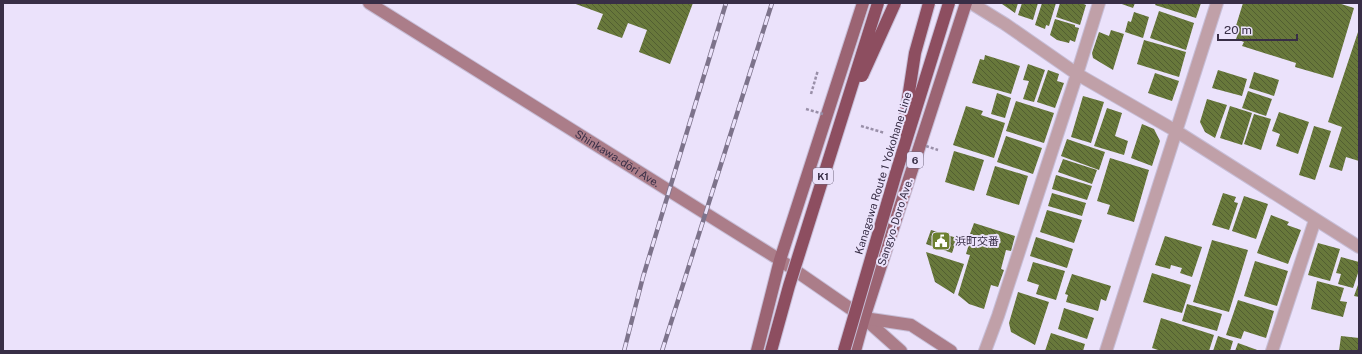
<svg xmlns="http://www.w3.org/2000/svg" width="1362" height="354" viewBox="0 0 1362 354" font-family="'Public Sans','Noto Sans JP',sans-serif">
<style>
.building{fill:url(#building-back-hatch)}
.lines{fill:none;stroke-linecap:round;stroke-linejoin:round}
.street-casing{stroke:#c7bed7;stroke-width:14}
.secondary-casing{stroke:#c7bed7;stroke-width:14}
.primary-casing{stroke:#c7bed7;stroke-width:14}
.path{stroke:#998fa8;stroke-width:2.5;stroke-dasharray:3 2;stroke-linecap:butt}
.street{stroke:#c0a0a8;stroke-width:12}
.secondary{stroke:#ab7d89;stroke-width:12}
.primary{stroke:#9b6473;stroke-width:12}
.rail-casing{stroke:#7d738b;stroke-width:4.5}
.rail{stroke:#ebe2fb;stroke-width:3;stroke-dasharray:9;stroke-linecap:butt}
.highway-bridge-casing{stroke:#c7bed7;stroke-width:14;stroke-linecap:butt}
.path-bridge{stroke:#998fa8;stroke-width:2.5;stroke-dasharray:3 2;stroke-linecap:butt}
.highway-bridge{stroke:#8d4e60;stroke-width:12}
.labels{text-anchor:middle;stroke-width:4;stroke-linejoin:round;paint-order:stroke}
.shield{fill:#ebe2fb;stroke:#6e647c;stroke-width:1}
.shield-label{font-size:10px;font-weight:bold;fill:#382e46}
.street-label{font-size:11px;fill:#382e46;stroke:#ebe2fb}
.poi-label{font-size:11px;fill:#382e46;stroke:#ebe2fb;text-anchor:start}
</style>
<defs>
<pattern id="building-back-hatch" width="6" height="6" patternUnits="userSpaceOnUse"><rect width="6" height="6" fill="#68783b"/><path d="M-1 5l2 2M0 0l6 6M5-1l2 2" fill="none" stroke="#525e32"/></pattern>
</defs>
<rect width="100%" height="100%" fill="#ebe2fb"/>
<path class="building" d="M573 3H693L670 64 639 52 647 30 628 23 622 38 597 29 603 14Z
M1002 3H1018L1015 13 1002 4Z
M1022 3H1038L1033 20 1018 15Z
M1042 3H1056L1049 26 1046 25 1045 29 1035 25Z
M1060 3H1081L1086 5 1080 25 1056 17Z
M1119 3H1135L1133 8Z
M1156 3H1201L1196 18 1155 5Z
M1243 3H1338L1354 8 1333 78 1295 67 1296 63 1242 46 1244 42 1236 39 1239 31 1235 29Z
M1159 11 1194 23 1186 50 1150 38Z
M1134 12 1149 17 1143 38 1125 32 1128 21 1131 22Z
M1055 19 1075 25V27L1079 28 1075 42 1070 40 1069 43 1057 40 1050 35Z
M1359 29V161L1346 157 1342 171 1329 167 1342 127 1328 122Z
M1111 30 1124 34 1113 70 1093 58 1092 53 1099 32 1109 36Z
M1144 40 1186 52 1179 77 1137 64Z
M985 55 1020 66 1011 94 972 83 980 59 984 60Z
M1028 64 1045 70 1034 102 1023 99 1029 81 1023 80Z
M1048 70 1059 74 1057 81 1064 83 1055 108 1037 102Z
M1218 70 1247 79 1242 96 1212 88Z
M1254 72 1279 80 1274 96 1249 88Z
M1155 73 1179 81 1172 101 1148 93Z
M1248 91 1272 99 1266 116 1242 108Z
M997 93 1011 98 1005 118 991 114Z
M1083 96 1104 102 1091 143 1071 137Z
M1207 99 1227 105 1215 138 1205 132 1200 122Z
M1016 101 1054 113 1044 143 1006 131Z
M966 106 983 111 981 115 1005 123 994 158 953 145Z
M1230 106 1252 113 1242 145 1220 138Z
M1107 108 1122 113 1115 136 1128 141 1124 155 1094 146Z
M1279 112 1309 122 1298 154 1276 146 1280 134 1272 131Z
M1254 114 1271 119 1261 150 1244 144Z
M1142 124 1154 129 1160 141 1152 166 1131 158Z
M1314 126 1331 131 1315 180 1299 175Z
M1006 136 1042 148 1033 174 997 162Z
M1067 139 1105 152 1099 170 1061 156Z
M954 151 984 160 974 191 945 182Z
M1110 158 1149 170 1134 222 1107 214 1110 205 1097 201Z
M1063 159 1097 170 1092 184 1058 172Z
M995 166 1028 176 1019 205 986 195Z
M1056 175 1092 186 1087 200 1052 189Z
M1052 193 1086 203 1082 216 1048 206Z
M1223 193 1236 197 1234 202 1238 203 1229 230 1212 225Z
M1244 196 1268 204 1256 239 1232 231Z
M1047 210 1082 220 1074 243 1040 232Z
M1271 215 1289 222 1287 225 1301 230 1288 264 1257 253Z
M974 223 1015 236 1011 251 1006 250 1001 269 1004 270 998 287 991 285 984 309 969 304 958 295 970 255 966 254 969 244 973 245 976 236 970 234Z
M931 230 957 238 952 253 926 244Z
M1165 236 1202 247 1192 277 1180 273 1182 268 1171 265 1170 269 1155 265Z
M1036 237 1073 249 1067 268 1030 256Z
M1212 240 1248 250 1229 312 1193 302Z
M1318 243 1340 249 1330 281 1308 275Z
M926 252 964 264 954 294 935 282Z
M1341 257 1359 262V270L1353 288 1338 284 1341 274 1336 273Z
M1255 261 1288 271 1277 306 1244 296Z
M1033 262 1065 271 1056 300 1036 294 1039 285 1027 281Z
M1152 273 1191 285 1182 313 1143 302Z
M1072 274 1111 286 1106 301 1101 299 1098 311 1066 302 1068 295 1065 294Z
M1317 281 1344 288 1340 301 1347 302 1343 317 1311 309Z
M1359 282V297L1354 296Z
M1018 292 1049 302 1035 345 1011 332 1009 323Z
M1238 300 1274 311 1266 338 1244 331 1241 339 1226 335Z
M1187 304 1222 314 1217 331 1182 321Z
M1064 308 1094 318 1087 339 1058 329Z
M1161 318 1214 335 1209 351H1161L1152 348Z
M1051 333 1085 344 1083 351H1045Z
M1218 336 1233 341 1230 351H1213Z
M1341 336 1359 338V351H1339Z
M1238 343 1260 351H1235Z"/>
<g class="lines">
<g class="street-casing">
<path id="street" d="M971 3 1005 24 1077 74 1176 131 1359 247
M985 351 998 316 1077 74 1099 3
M1106 351 1217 3
M1272 351 1315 220"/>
</g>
<g class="secondary-casing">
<g id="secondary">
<path id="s1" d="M369 3 780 260 864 318 901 351"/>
<path d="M864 318 911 325 951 351"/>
</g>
</g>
<g class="primary-casing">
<path id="primary" d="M757 351 780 260 863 3
M855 351 864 318 966 3"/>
</g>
<path class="path" d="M811 94 818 70"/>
<use href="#street" class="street"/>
<use href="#secondary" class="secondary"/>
<use href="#primary" class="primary"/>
<g class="rail-casing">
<path id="rail" d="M624 351 643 277 726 3
M662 351 772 3"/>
</g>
<use href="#rail" class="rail"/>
<g class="highway-bridge-casing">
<path id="highway-bridge" d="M862 76 895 3
M903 131 915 53 929 3
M771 351 789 286 878 3
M844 351 896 173 949 3"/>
</g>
<path class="path-bridge" d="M806 109 823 114
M861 126 885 133
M926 146 938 150"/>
<use href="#highway-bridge" class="highway-bridge"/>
</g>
<defs>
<g id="civic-square" transform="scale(1)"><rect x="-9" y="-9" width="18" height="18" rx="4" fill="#6c8030" stroke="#ebe2fb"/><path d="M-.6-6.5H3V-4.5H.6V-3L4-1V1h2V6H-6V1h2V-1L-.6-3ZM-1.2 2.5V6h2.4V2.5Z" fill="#fff"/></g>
</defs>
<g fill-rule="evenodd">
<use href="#civic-square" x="941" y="241"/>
</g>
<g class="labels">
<g class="shield">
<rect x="907" y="152" width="16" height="16" rx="3"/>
<rect x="813" y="168" width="20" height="16" rx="3"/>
</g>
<g class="shield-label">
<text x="915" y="164">6</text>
<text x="823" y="180">K1</text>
</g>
<g class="street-label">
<text dy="4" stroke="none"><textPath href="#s1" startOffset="293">Shinkawa-dōri Ave.</textPath></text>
<text transform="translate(883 173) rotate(-73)" y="4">Kanagawa Route 1 Yokohane Line</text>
<text transform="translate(895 222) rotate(-72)" y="4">Sangyo-Doro Ave.</text>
</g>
<g class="poi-label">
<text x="955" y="245">浜町交番</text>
</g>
</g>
<rect width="1362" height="354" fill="none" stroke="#382e46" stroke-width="8"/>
<path d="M1218 34v6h79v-6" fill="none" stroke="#382e46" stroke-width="2"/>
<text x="1224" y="34" font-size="12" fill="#382e46" stroke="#ebe2fb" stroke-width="3" paint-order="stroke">20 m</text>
</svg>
